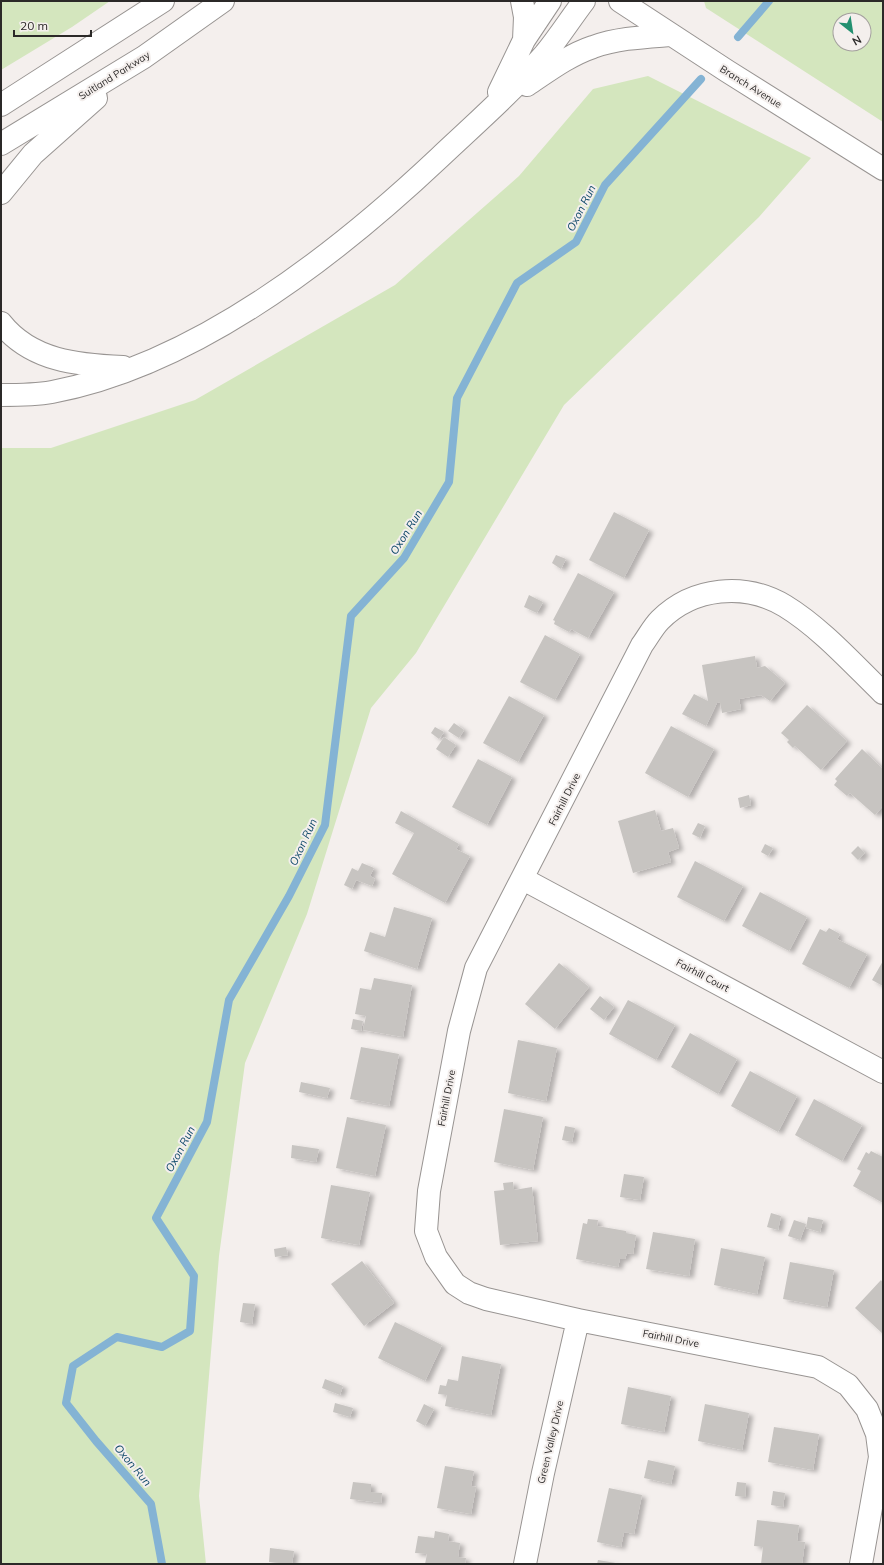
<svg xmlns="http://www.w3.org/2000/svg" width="884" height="1565" viewBox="0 0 884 1565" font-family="Mulish,sans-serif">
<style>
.green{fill:#d4e6be;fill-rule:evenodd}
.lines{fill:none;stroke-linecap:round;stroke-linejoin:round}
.stream{stroke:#84b3d4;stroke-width:8}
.building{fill:#c7c4c1;filter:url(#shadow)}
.street-casing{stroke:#989492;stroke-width:24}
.highway-casing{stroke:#989492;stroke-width:24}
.street{stroke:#fff;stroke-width:22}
.highway{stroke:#fff;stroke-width:22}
.labels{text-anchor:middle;stroke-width:4;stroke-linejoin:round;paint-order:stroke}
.street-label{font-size:10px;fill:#2b2928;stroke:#f4efed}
.water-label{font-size:11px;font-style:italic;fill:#0f496a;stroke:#f4efed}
</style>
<defs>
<filter id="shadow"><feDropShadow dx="4.5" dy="2.5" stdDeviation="2" flood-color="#0004"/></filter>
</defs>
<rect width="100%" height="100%" fill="#f4efed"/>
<path class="green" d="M1 1H110L72 27 1 70Z
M704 1H883V122L706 8ZM840 20H864V44H840Z
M648 76 811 158 759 217 564 405 416 653 371 708 307 914 245 1063 219 1256 199 1496 206 1564H1V448H51L195 400 395 285 519 176 593 89Z"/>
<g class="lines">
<path class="stream" d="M738 37 769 1
M162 1564 151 1504 96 1441 66 1403 73 1366 117 1337 162 1347 190 1331 194 1276 156 1218 207 1122 229 1000 289 896 325 825 351 616 404 558 449 482 457 398 517 283 576 242 605 185 701 79"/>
</g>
<path class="building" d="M614 512 649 530 624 578 589 560Z
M556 555 566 559 561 569 552 563Z
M578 573 614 592 588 638 571 629 569 632 554 624 555 621 553 620Z
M529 595 543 602 537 613 524 607Z
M545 635 580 654 555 700 520 682Z
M755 656 757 668 765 666 785 683 770 701 761 695 739 699 741 709 722 713 720 702 717 703 706 726 682 714 694 694 708 701 702 665Z
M509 696 544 715 518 762 483 743Z
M807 705 847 741 821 770 795 746 793 748 787 742 789 740 781 733Z
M454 723 464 730 459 738 448 731Z
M671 726 714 749 688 797 645 773Z
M435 727 444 732 439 739 431 733Z
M444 737 456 745 448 757 436 749Z
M862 749 883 769V806L875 815 850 793 847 796 834 785 837 781 835 779Z
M478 759 512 777 487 825 452 807Z
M749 795 751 805 740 808 738 798Z
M655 810 661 831 673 828 679 848 668 852 671 862 633 873 618 821Z
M401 811 459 844 456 849 470 856 445 903 392 874 414 833 395 823Z
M698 823 705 826 700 838 692 834Z
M765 844 773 848 768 856 761 852Z
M858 846 865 853 858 860 851 853Z
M695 861 743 886 724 921 677 897Z
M362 863 374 868 370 876 375 879 372 886 356 880 352 889 344 885 352 868 358 871Z
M760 892 807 917 789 951 742 926Z
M394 907 432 918 417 969 364 951 370 932 385 937Z
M829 928 840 934 837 939 867 954 849 988 802 964 820 929 826 932Z
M883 961V986L872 980Z
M559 963 589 987 555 1029 525 1004Z
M374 978 412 985 403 1037 363 1030 366 1016 355 1014 360 988 371 990Z
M600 996 614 1007 604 1020 590 1009Z
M628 1000 675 1025 656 1060 609 1034Z
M353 1019 363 1021 361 1031 351 1029Z
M690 1033 737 1059 718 1094 671 1067Z
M518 1040 557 1048 546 1101 508 1093Z
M361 1047 399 1054 389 1106 350 1099Z
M750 1071 797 1096 778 1132 731 1106Z
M301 1082 330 1088 327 1098 299 1092Z
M814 1099 862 1125 842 1161 795 1135Z
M504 1109 543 1117 533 1170 494 1162Z
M347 1117 386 1125 375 1176 336 1168Z
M565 1126 575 1128 572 1142 562 1140Z
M292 1145 319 1149 316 1162 291 1158Z
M871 1151 883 1157V1203L853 1186 861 1171 857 1169 866 1152 869 1154Z
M624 1174 644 1177 640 1200 620 1197Z
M513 1182 514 1190 532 1187 538 1241 500 1245 494 1191 504 1190 503 1183Z
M331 1185 370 1192 359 1245 321 1238Z
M771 1213 781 1216 778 1230 767 1227Z
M808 1217 823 1220 820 1232 806 1228Z
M588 1219 598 1220 597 1226 626 1231V1233L636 1235 633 1254 627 1253 625 1259H620L618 1267 576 1259 583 1223 587 1224Z
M794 1220 806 1224 800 1240 788 1236Z
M653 1232 695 1239 689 1276 646 1269Z
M286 1247 288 1255 275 1257 274 1249Z
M721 1248 765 1257 757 1294 714 1285Z
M362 1261 394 1303 364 1326 331 1284Z
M790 1262 834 1270 827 1307 783 1299Z
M881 1280 883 1283V1334L855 1308Z
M243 1303 255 1304 252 1324 240 1322Z
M395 1322 442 1345 425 1381 378 1358Z
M462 1356 501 1364 491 1415 445 1406 447 1395 438 1394 440 1385 446 1386 448 1379 458 1381Z
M325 1379 343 1386 340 1395 322 1388Z
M628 1387 671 1396 664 1432 621 1424Z
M335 1403 353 1408 350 1417 333 1412Z
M424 1404 434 1409 425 1426 416 1421Z
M705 1404 749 1413 742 1450 698 1441Z
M774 1427 819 1434 813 1470 768 1462Z
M648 1460 675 1466 671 1484 644 1478Z
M445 1466 474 1471 471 1486 476 1487 471 1514 437 1508Z
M353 1482 371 1484V1492L382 1493 381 1503 350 1499Z
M737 1482 746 1483 745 1497 735 1496Z
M609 1488 642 1495 634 1534 624 1532 621 1547 597 1542Z
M773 1491 785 1493 783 1507 771 1505Z
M757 1520 799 1525 797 1541 805 1542 802 1564H761L763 1547 754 1546Z
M435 1531 449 1534 448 1541 460 1543 458 1557 466 1558 465 1564H425L427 1554 415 1553 418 1536 434 1538Z
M270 1548 294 1551 292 1564 269 1562Z
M598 1560 616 1563V1564H597Z"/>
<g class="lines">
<g class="street-casing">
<path id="street" d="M523 879 883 1072
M525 1564 543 1473 578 1320
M861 1564 880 1457 877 1434 867 1409 848 1385 818 1367 578 1320 486 1299 469 1293 455 1284 436 1257 426 1231 429 1191 459 1031 476 968 642 645C648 637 653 627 660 620 693 587 745 582 785 606 821 628 853 664 883 693"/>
</g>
<g class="highway-casing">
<path id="highway" d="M522 1 525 17 524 40
M620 1 727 71 883 169
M527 85C548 71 569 55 593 47 618 38 645 37 671 35
M499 92 524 40 550 1
M1 105 163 1
M1 144 144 57 223 1
M1 193 33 154 96 98
M1 323C31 361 78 365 123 367
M1 395C18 395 35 395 52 392 196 365 335 256 439 158 475 124 513 91 545 54 559 37 571 18 584 1"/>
</g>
<use href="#street" class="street"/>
<use href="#highway" class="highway"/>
</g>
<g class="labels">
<g class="street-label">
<text transform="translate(114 75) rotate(-32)" y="4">Suitland Parkway</text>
<text transform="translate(751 86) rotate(32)" y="4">Branch Avenue</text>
<text transform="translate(564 799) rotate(-63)" y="4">Fairhill Drive</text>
<text transform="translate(703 975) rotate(28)" y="4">Fairhill Court</text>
<text transform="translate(446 1098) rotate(-79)" y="4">Fairhill Drive</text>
<text transform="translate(671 1338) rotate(11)" y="4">Fairhill Drive</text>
<text transform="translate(550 1442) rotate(-77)" y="4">Green Valley Drive</text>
</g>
<g class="water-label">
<text transform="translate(581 208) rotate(-63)" y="4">Oxon Run</text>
<text transform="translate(406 532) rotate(-58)" y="4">Oxon Run</text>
<text transform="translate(303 842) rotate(-65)" y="4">Oxon Run</text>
<text transform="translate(180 1149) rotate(-62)" y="4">Oxon Run</text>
<text transform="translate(133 1465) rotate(50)" y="4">Oxon Run</text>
</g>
</g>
<rect width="884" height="1565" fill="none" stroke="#2b2928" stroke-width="4"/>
<g transform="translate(852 32) rotate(150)"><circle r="19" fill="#f4efed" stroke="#a4a09e"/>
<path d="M0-3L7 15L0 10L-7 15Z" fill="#239070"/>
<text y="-6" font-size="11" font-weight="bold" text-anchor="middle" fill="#2b2928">N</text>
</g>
<path d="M14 30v6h77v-6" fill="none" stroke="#2b2928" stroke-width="2"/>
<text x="20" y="30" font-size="12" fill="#2b2928" stroke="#f4efed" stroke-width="3" paint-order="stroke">20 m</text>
</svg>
